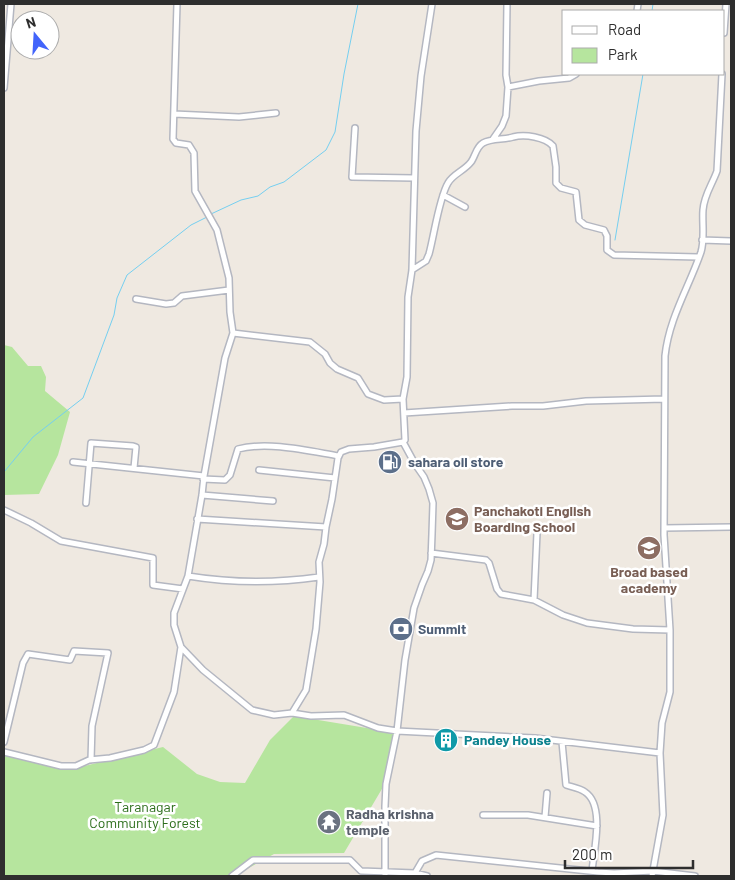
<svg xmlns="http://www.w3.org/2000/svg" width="735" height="880" viewBox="0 0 735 880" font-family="Barlow,sans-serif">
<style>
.green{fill:#b6e59e}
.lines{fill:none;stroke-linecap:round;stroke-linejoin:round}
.stream{stroke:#75cff0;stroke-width:1}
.minor-casing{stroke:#b4b7c1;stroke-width:8}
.minor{stroke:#fff;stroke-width:5}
.labels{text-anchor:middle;stroke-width:5;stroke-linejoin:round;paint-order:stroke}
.service-label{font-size:14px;font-weight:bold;fill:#4e5e75;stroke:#fff;text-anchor:start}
.education-label{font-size:14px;font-weight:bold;fill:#785e54;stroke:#fff;text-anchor:start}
.culture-label{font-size:14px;font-weight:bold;fill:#0d838f;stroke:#fff;text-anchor:start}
.park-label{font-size:14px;fill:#2c6e1b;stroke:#fff}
.worship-label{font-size:14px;font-weight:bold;fill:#5b616d;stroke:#fff;text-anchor:start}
</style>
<rect width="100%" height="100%" fill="#efe9e1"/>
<path class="green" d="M4 345 12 347 28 366H41L46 377 45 391 70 412 58 455 39 494 4 495Z
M294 716 397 733 389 777 344 853 274 854 234 876H4V753L72 769 163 747 197 774 220 782 245 783 270 740Z"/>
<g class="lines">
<path class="stream" d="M652 11 653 4
M211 214 241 200 258 196 270 187 284 182 326 150 335 132 344 74 358 4
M615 240 643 74
M4 472 33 437 83 398 114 315 117 298 127 275 191 225 207 217"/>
<g class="minor-casing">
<path id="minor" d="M177 4 173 139 176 143 189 145 194 153 195 191 217 230 229 278 230 312 233 333 225 358 204 476 202 495 188 576 174 613V625L181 647 203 670 252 710 274 715 292 713 311 716 344 715 378 728 397 731 535 738 660 753
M637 11 638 4
M724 33 726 4
M508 87 539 81 569 78 576 74
M4 88 11 4
M174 114 239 117 276 113
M355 128 352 177 414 178
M493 139 502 126 506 116 508 87 506 75 507 4
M443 195 465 207
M702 240 731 241
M412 270 426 261 429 254C434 236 439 198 448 183 453 174 464 171 471 162 475 157 476 147 483 143 492 138 503 140 513 137 525 134 545 137 553 146L556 167V183L561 188 576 192 579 220 585 225 604 230 607 236V250L614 255 698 257
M136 299 166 304 174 303 182 296 229 290
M233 333 310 342 325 354 330 363 337 369 358 378 368 394 384 400 403 399
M404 413 512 406H543L586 401 664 399
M73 462 204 476
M259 470 335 478
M203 479 225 480 230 475 238 449C268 441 309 451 339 456
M202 495 273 501
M86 503 91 443 133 446 136 447 134 468
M4 510 31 523 61 541 153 558V585L183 589
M197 519 326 527
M664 528 731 527
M431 553 486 560 489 563 497 589 501 594 534 600 563 615 587 623 633 629 670 630
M188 576C231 583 277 583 319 577
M534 600 537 533
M292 713 306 690 316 629 320 582 319 562 324 544 326 527 332 499 338 458 341 452 349 449 374 447 403 442
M4 742 23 663 28 654 70 660 74 651 108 653 92 726 91 760
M562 742 566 785C572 787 580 788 585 792 605 805 594 850 592 871
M4 752 61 766H76L89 760 110 758 144 750 154 745 174 692 181 647
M483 815H528L597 826
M545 817 547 793
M415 873 422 861 436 855 598 872 614 873 653 871 695 876
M232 876 253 860H350L361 871 415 873 427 876
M385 876V806L386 784 397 731 405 660 414 608 422 585 428 571 431 560 432 534 433 503 429 489 424 477 415 464 403 442 405 440 403 399 407 377 408 297 412 270 416 131 421 76 432 4
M652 876 663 815 660 753 662 723 670 692V630L664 535 665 356C669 318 689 287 701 252 705 239 702 223 703 210 704 195 712 185 717 171L722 74"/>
</g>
<use href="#minor" class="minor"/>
</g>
<defs>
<g id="fuel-disc" transform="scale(1.25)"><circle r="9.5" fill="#5c6f8a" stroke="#fff"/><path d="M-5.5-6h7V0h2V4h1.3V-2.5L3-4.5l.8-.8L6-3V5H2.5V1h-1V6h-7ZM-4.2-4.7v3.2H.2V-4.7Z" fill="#fff"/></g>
<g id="school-disc" transform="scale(1.25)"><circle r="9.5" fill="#8d6e63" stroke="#fff"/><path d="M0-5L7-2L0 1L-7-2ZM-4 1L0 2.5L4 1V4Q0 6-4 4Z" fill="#fff"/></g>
<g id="bank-disc" transform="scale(1.25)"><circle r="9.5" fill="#5c6f8a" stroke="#fff"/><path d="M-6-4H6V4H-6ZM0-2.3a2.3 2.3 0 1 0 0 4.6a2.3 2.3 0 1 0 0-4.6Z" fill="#fff"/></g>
<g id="building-disc" transform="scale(1.25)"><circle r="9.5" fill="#0f9aa8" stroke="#fff"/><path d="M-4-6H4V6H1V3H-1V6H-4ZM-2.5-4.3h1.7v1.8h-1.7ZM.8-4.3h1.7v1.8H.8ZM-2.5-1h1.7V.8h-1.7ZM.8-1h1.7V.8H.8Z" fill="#fff"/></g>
<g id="temple-disc" transform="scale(1.25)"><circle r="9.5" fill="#6b7280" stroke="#fff"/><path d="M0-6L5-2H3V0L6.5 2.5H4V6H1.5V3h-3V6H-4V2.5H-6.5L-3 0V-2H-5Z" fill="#fff"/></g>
</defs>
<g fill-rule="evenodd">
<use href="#fuel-disc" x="390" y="462"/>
<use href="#school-disc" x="457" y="519"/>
<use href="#school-disc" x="649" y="548"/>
<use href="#bank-disc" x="401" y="629"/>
<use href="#building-disc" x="446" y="740"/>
<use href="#temple-disc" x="329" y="822"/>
</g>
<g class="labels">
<g class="service-label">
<text x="408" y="467">sahara oil store</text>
<text x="418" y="634">Summit</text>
</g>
<g class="education-label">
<text x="474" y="516">Panchakoti English<tspan x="474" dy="16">Boarding School</tspan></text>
<text x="649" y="577" text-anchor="middle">Broad based<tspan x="649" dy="16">academy</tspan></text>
</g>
<g class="culture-label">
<text x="464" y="745">Pandey House</text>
</g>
<g class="park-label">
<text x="145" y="812">Taranagar<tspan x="145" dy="16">Community Forest</tspan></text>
</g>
<g class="worship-label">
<text x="346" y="819">Radha krishna<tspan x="346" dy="16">temple</tspan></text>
</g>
</g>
<rect width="735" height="880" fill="none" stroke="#2e2e2e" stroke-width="10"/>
<rect x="562" y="10" width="162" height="65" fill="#ffffff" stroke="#ababab"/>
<rect x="572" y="26" width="25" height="8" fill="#ffffff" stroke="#ababab"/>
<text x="608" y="35" font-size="15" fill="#2e2e2e">Road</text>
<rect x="572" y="48" width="25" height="15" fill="#b6e59e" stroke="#ababab"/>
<text x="608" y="60" font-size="15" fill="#2e2e2e">Park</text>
<g transform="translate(35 35) rotate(342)"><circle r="24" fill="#ffffff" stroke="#ababab"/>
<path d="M0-4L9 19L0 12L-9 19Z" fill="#4264fb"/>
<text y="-8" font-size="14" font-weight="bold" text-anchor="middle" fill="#2e2e2e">N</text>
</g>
<path d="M565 860v8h128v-8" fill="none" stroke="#2e2e2e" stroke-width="2.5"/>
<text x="572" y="860" font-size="15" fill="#2e2e2e" stroke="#ffffff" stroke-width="4" paint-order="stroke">200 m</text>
</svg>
